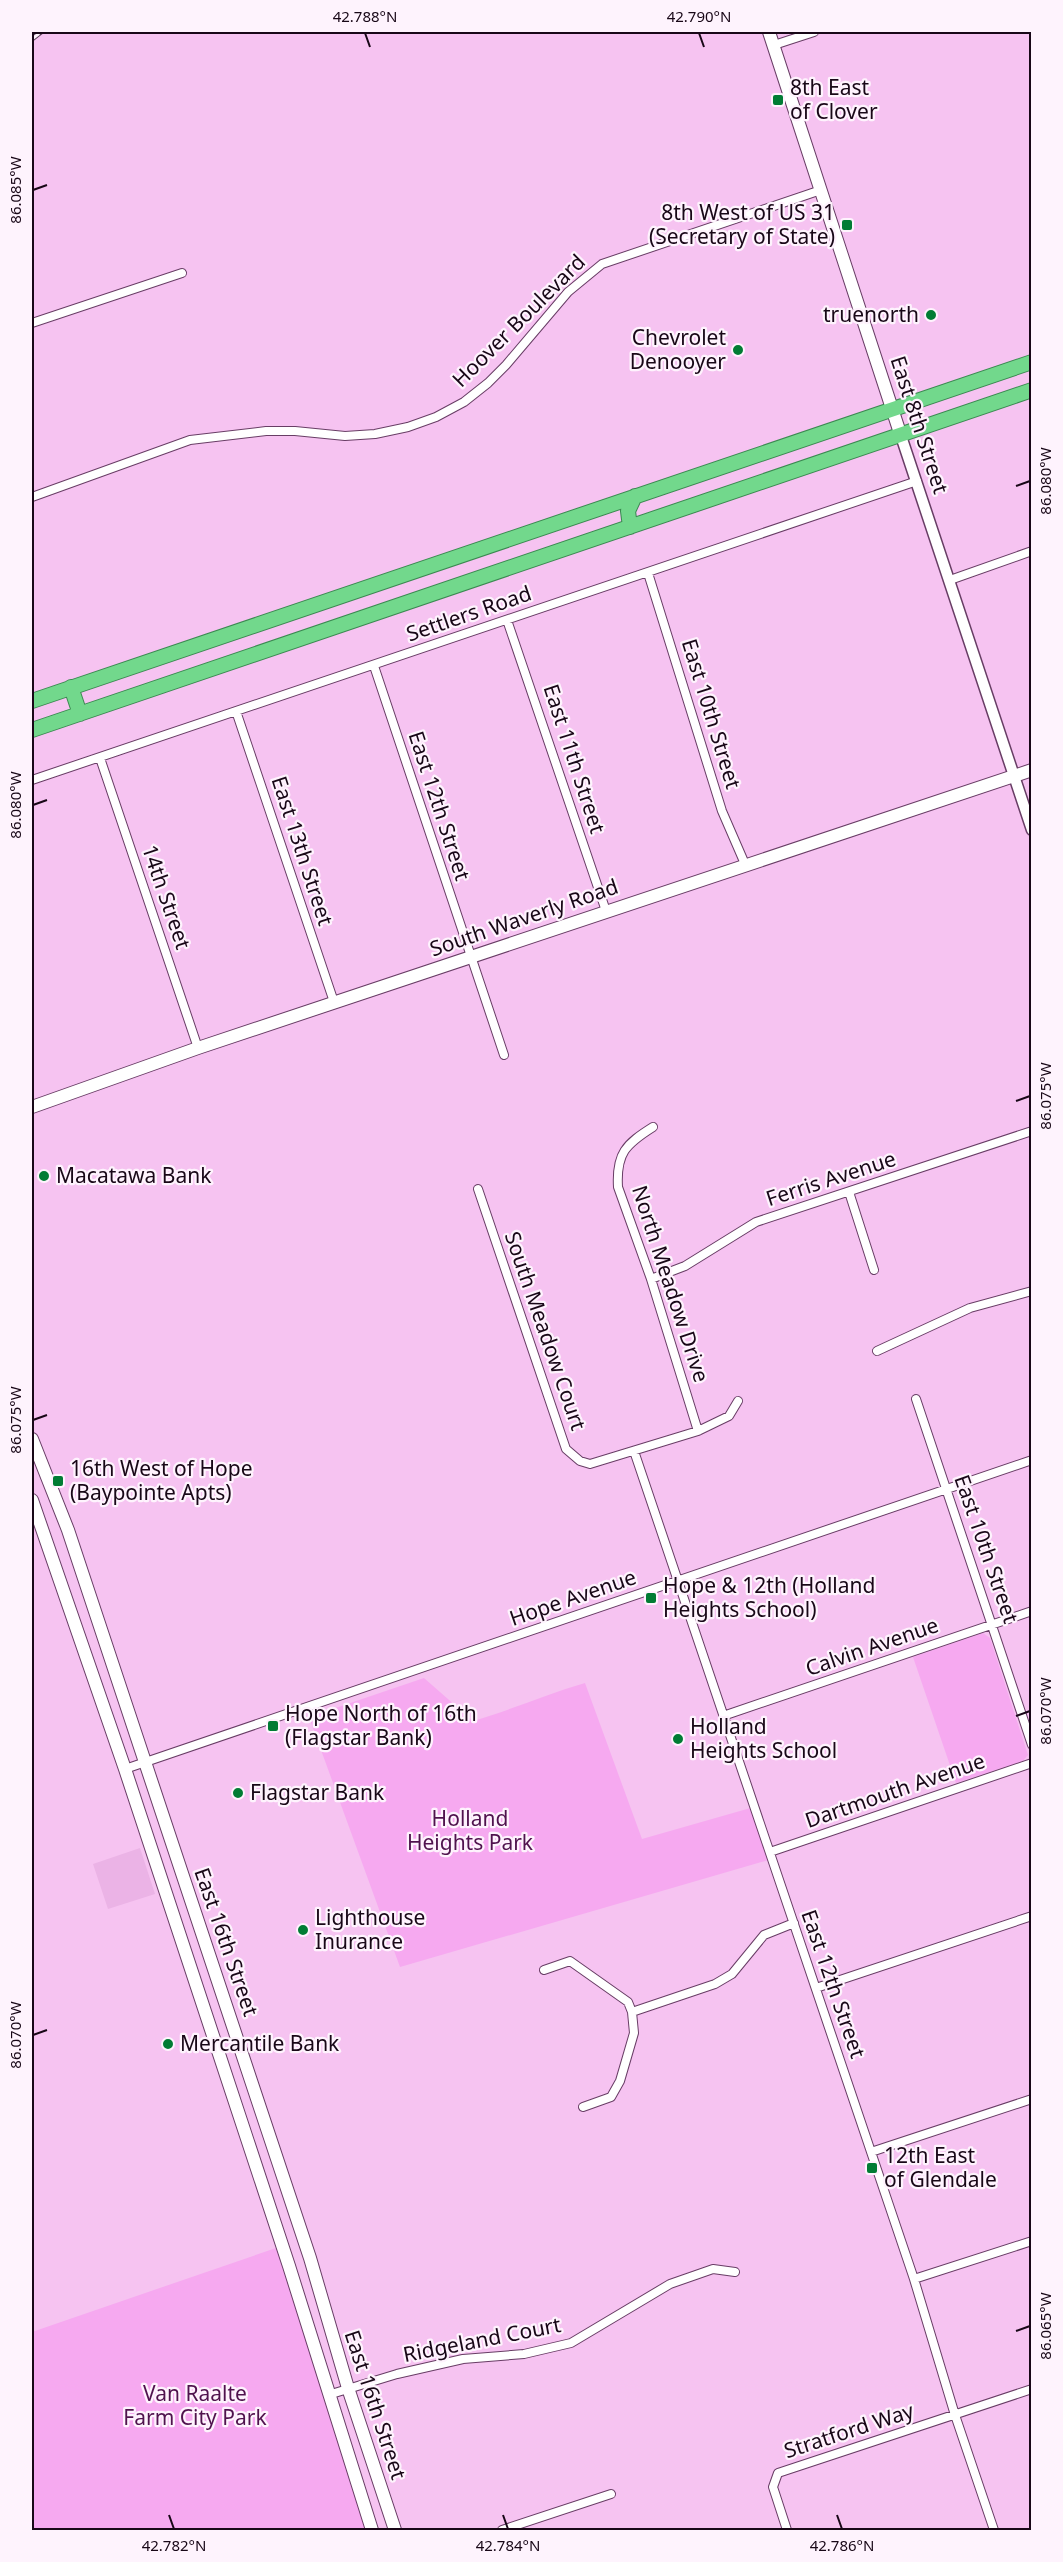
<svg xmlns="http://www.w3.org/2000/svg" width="1063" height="2562" viewBox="0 0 1063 2562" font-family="'Noto Sans',sans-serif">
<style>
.built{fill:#ebb3e6}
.green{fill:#f6a9f0}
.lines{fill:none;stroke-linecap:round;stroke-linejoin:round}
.minor-casing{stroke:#683d65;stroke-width:10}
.tertiary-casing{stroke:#683d65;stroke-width:13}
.secondary-casing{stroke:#683d65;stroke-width:14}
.trunk-casing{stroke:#3b8951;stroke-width:16}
.minor{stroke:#fff;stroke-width:8}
.tertiary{stroke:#fff;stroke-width:10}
.secondary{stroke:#fff;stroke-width:12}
.trunk{stroke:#72d88c;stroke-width:14}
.rail-casing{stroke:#583e56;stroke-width:5}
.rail{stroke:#fef3fd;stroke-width:3;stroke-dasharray:9;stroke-linecap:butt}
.ticks{fill:none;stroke:#180717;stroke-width:2}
.poi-dot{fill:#017c34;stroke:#fef3fd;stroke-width:2}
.labels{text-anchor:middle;stroke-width:4.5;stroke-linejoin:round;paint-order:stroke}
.poi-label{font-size:21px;fill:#180717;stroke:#fef3fd;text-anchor:start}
.street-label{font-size:21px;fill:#180717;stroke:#fef3fd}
.park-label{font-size:21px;fill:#50124e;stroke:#fef3fd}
.neatline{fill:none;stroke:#180717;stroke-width:2}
.ticks-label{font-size:15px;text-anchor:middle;fill:#180717}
</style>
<rect width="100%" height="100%" fill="#f6c3f1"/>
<path class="built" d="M140 1848 155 1894 108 1909 93 1864Z"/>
<path class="green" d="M983 1633 990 1638 1028 1755 1023 1761 956 1783 913 1657Z
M424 1678 473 1721C511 1710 547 1694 585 1683L642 1839 754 1807 772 1859 400 1967 309 1717Z
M276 2248 367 2530H32V2332Z"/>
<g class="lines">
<g class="minor-casing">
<path id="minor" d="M774 45 814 32
M32 323 182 273
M32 497 190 440 266 431H295L345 436 375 434 408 427 436 417 464 402 488 383 506 365 568 292 602 264 821 190
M648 573 722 811 745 864
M950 580 1032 551
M507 620 606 911
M374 666 504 1055
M236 711 334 1002
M100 758 198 1048
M32 780 917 481
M653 1127C626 1144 616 1153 618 1187L651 1279 698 1431
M478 1189 566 1449 580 1461 590 1464 698 1431 729 1416 738 1401
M849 1192 874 1270
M651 1279 685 1266 756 1222 1032 1131
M877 1351 970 1308 1032 1291
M916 1399 1032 1745
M634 1451 914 2279 955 2415 994 2530
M723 1716 1032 1611
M125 1769 1032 1460
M770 1852 1032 1763
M544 1970 570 1961 628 2002 632 2012 634 2033 620 2081 611 2097 583 2107
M816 1988 1032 1916
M632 2012 715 1984 732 1974 764 1935 794 1923
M871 2152 1032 2099
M914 2279 1032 2241
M328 2395 397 2374 463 2359 524 2354 571 2343 670 2284 713 2269 735 2272
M502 2530 611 2494
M787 2530 773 2487 778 2473 1032 2389"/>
</g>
<g class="tertiary-casing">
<path id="tertiary" d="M900 433 1032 830"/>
</g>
<g class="secondary-casing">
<path id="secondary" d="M769 32 900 433
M32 1107 198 1048 1032 770
M32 1439 68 1530 145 1762 310 2258 348 2388 395 2530
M32 1500 125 1769 289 2266 372 2530"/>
</g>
<g class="trunk-casing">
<path id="trunk" d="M630 527 628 511 635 496
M71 687 80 714
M32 701 1032 362
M32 730 1032 390"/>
</g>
<use href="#minor" class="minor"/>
<use href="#tertiary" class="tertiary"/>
<use href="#secondary" class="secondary"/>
<use href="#trunk" class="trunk"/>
<g class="rail-casing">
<path id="rail" d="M32 39 41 32"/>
</g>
<use href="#rail" class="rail"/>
</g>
<path class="ticks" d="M365 33 370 47M699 33 704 47M33 190 47 185M1016 486 1030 481M33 805 47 800M1016 1101 1030 1096M33 1420 47 1415M1016 1716 1030 1711M33 2035 47 2030M1016 2331 1030 2326M169 2515 174 2529M503 2515 508 2529M837 2515 842 2529"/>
<g class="poi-dot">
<rect x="772" y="94" width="12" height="12" rx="3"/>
<rect x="841" y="219" width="12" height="12" rx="3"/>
<circle cx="931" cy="315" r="6"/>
<circle cx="738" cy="350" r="6"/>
<circle cx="44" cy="1176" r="6"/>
<rect x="52" y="1475" width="12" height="12" rx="3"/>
<rect x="645" y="1592" width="12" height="12" rx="3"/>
<rect x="267" y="1720" width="12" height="12" rx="3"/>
<circle cx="678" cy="1739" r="6"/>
<circle cx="238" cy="1793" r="6"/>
<circle cx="303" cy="1930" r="6"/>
<circle cx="168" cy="2044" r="6"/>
<rect x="866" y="2162" width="12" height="12" rx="3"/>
</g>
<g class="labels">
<g class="poi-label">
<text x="790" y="95">8th East<tspan x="790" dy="24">of Clover</tspan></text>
<text x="835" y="220" text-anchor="end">8th West of US 31<tspan x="835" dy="24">(Secretary of State)</tspan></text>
<text x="919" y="322" text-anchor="end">truenorth</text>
<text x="726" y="345" text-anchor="end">Chevrolet<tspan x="726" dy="24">Denooyer</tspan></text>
<text x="56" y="1183">Macatawa Bank</text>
<text x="70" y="1476">16th West of Hope<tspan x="70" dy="24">(Baypointe Apts)</tspan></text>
<text x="663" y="1593">Hope &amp; 12th (Holland<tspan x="663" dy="24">Heights School)</tspan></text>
<text x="285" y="1721">Hope North of 16th<tspan x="285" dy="24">(Flagstar Bank)</tspan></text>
<text x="690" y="1734">Holland<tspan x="690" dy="24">Heights School</tspan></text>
<text x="250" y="1800">Flagstar Bank</text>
<text x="315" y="1925">Lighthouse<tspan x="315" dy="24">Inurance</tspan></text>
<text x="180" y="2051">Mercantile Bank</text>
<text x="884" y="2163">12th East<tspan x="884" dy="24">of Glendale</tspan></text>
</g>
<g class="street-label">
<text transform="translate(519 321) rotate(-45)" y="7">Hoover Boulevard</text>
<text transform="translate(919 425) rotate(72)" y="7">East 8th Street</text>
<text transform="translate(469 614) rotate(-19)" y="7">Settlers Road</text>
<text transform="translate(711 714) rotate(73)" y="7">East 10th Street</text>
<text transform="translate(574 759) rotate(72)" y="7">East 11th Street</text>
<text transform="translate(439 806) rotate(72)" y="7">East 12th Street</text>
<text transform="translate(302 851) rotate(72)" y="7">East 13th Street</text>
<text transform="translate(166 897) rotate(71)" y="7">14th Street</text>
<text transform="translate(524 918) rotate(-19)" y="7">South Waverly Road</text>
<text transform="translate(831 1179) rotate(-18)" y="7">Ferris Avenue</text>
<text transform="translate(670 1284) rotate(72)" y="7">North Meadow Drive</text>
<text transform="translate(545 1331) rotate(71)" y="7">South Meadow Court</text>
<text transform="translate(986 1549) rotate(71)" y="7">East 10th Street</text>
<text transform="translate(573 1598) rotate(-19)" y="7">Hope Avenue</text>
<text transform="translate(872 1647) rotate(-19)" y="7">Calvin Avenue</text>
<text transform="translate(895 1791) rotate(-19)" y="7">Dartmouth Avenue</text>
<text transform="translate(226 1942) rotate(71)" y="7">East 16th Street</text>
<text transform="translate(833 1984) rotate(71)" y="7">East 12th Street</text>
<text transform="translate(482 2340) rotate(-11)" y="7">Ridgeland Court</text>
<text transform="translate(375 2405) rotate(72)" y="7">East 16th Street</text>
<text transform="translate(849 2431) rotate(-18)" y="7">Stratford Way</text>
</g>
<g class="park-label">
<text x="470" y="1826">Holland<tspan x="470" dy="24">Heights Park</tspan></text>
<text x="195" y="2401">Van Raalte<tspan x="195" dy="24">Farm City Park</tspan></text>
</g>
</g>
<rect width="1063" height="2562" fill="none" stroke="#fef3fd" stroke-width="66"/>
<rect x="33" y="33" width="997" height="2496" class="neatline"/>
<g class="ticks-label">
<text x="365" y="22">42.788°N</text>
<text x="699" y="22">42.790°N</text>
<text transform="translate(16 190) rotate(-90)" y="5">86.085°W</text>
<text transform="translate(1046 481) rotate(-90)" y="5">86.080°W</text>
<text transform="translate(16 805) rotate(-90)" y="5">86.080°W</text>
<text transform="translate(1046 1096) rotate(-90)" y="5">86.075°W</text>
<text transform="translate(16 1420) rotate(-90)" y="5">86.075°W</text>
<text transform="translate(1046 1711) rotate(-90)" y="5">86.070°W</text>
<text transform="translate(16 2035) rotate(-90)" y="5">86.070°W</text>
<text transform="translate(1046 2326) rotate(-90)" y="5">86.065°W</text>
<text x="174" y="2551">42.782°N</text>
<text x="508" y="2551">42.784°N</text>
<text x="842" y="2551">42.786°N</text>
</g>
</svg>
